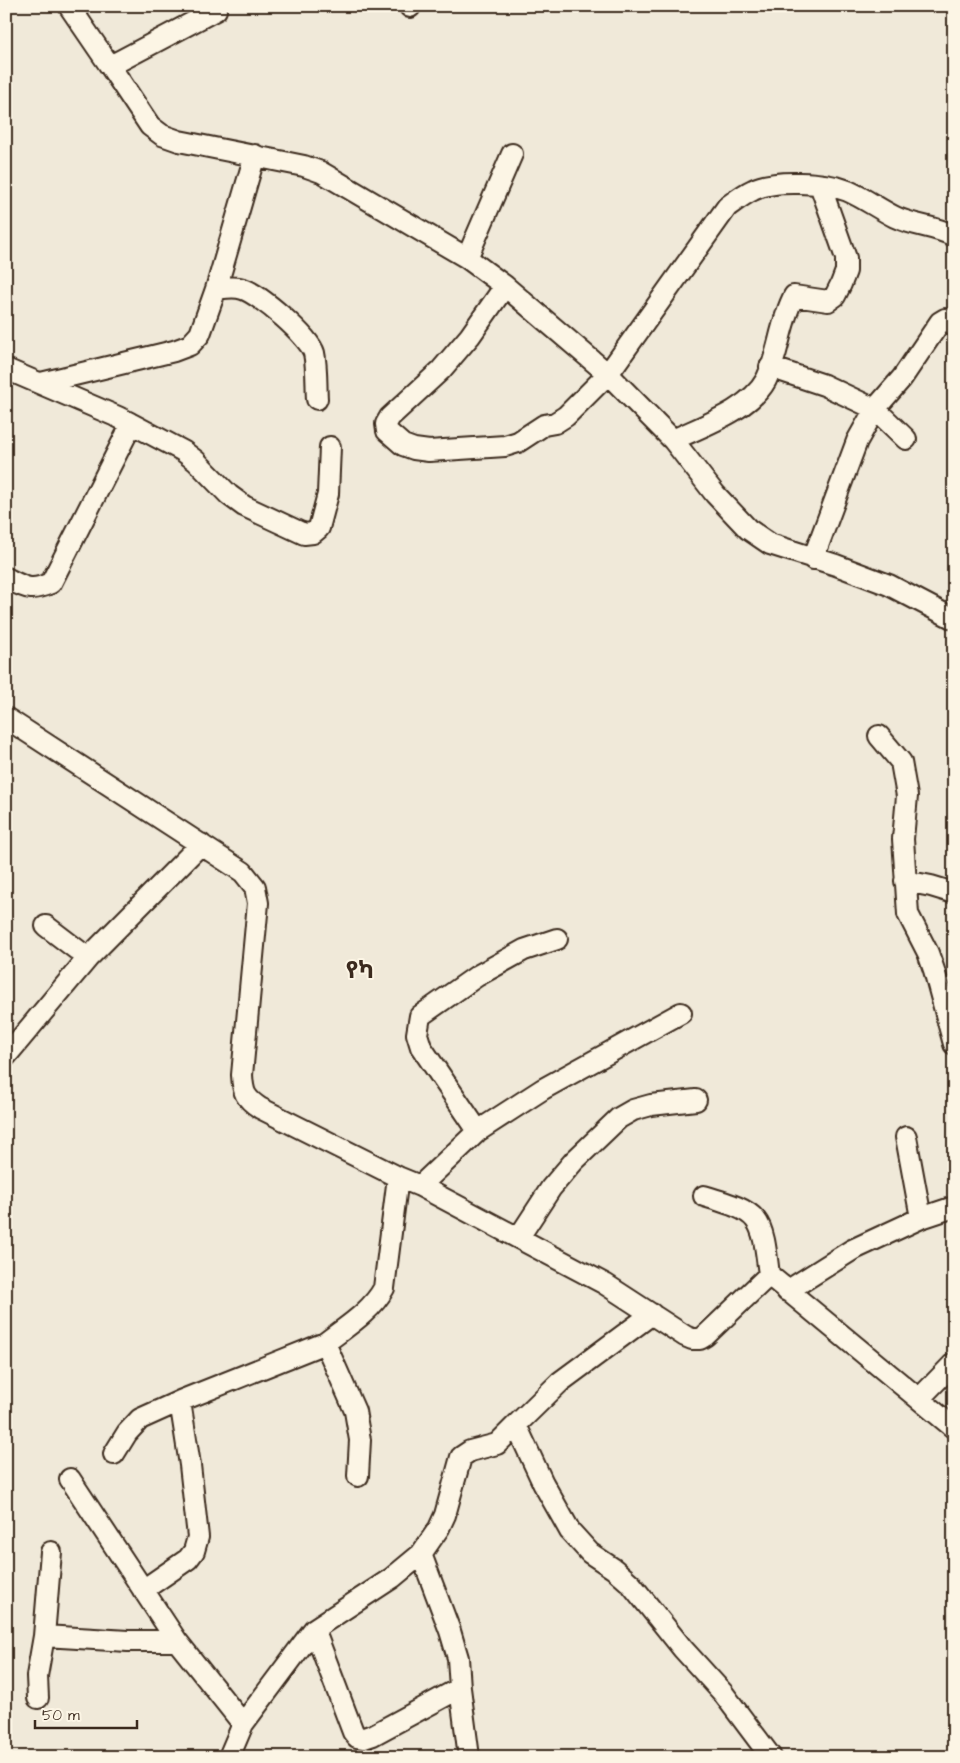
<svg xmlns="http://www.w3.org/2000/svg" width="960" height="1763" viewBox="0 0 960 1763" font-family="'Architects Daughter','Noto Sans Ethiopic',sans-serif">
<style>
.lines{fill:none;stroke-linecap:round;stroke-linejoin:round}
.minor-casing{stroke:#3b2a1e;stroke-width:24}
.minor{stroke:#fcf5e5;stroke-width:20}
.labels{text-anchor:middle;stroke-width:4;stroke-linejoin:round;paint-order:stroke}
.district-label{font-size:24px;font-weight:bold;fill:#3b2a1e;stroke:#fcf5e5}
</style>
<rect width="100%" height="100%" fill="#f0e9d9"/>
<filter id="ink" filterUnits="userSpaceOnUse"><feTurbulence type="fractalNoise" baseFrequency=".02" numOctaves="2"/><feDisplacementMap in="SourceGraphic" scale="10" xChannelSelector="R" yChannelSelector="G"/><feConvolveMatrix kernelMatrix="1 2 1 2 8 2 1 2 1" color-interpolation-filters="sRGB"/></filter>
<g filter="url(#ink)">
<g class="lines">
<g class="minor-casing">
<path id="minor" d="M69 6 110 66
M410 6V7
M216 10 110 66 150 126 162 135 179 141 304 166 321 172 467 258 505 286 608 374 673 440 715 494 748 529 770 544 836 565 889 585 954 619
M467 258 512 154
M505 286 470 336 441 370 390 417 386 424 387 431 403 445 414 449 429 451 505 446 518 442 544 425 555 423 566 416 608 374 727 207C735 201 744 194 753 190 774 179 826 182 848 191 864 198 879 209 895 217 914 226 935 226 954 236
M216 289C225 288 234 286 243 289 259 294 309 336 314 353 317 367 316 384 317 399
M770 367 824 385 875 409 902 378 940 322 945 319 951 320 954 325
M6 369 118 417 130 423 126 435 51 583C30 592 26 588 6 578
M41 383 174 351 190 345 200 334 216 289 255 155
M130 423 183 451 196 461 229 495 244 506 304 534 313 533 319 528 328 494 330 447
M673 440C702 426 750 410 766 380 779 354 780 322 794 296L828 301 835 296 841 284 846 271V258L820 185
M813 559 857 441 875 409 906 439
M6 718 243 872 255 887 258 903 242 1075C243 1093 245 1098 260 1108L398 1177 420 1186 605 1284 685 1336 692 1339H700L705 1336 769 1275 954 1428
M879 736 901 762 907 796 903 839 908 914 928 953 934 970 954 1044
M905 881 931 886 954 893
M46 926 88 958
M6 1056 88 958 201 844
M478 1131 543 1089 681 1013
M906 1137 921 1218
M420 1186 478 1131 421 1047 417 1034 420 1016 477 976 524 950 557 939
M704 1196C761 1213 762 1215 769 1275
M519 1237 551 1188 574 1161 619 1118 633 1110 651 1105 696 1100
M787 1291 852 1250 921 1218 954 1207
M652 1314 560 1382 516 1425 543 1483 570 1531 590 1553 614 1569 631 1584 683 1649 723 1693 771 1757
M919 1399 954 1363
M114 1454 127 1433 140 1419 180 1401
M358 1476 360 1440 355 1411 325 1343C346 1327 372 1311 384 1288L398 1177
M70 1479 177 1641 243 1724
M421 1554 450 1631 458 1658 460 1688 469 1757
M143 1590 188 1559 194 1551 198 1537 190 1465 180 1401 325 1343
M314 1629 353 1732 357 1737 364 1738 373 1735 460 1688
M44 1636 128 1641H177
M38 1698 37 1676 44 1636 51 1552
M229 1757 243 1724 314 1629 392 1578 421 1554 439 1528 445 1515 461 1457 470 1451 497 1444 516 1425"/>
</g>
<use href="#minor" class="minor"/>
</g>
</g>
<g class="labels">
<g class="district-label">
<text x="360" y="978">የካ</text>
</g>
</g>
<rect width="960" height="1763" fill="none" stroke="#fcf5e5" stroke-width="25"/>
<rect x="12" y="12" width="935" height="1738" fill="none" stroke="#3b2a1e" stroke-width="2" filter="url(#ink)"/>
<path d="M35 1720v8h102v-8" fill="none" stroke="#3b2a1e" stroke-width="2.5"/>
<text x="42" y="1720" font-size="15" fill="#3b2a1e" stroke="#fcf5e5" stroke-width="4" paint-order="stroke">50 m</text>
</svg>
